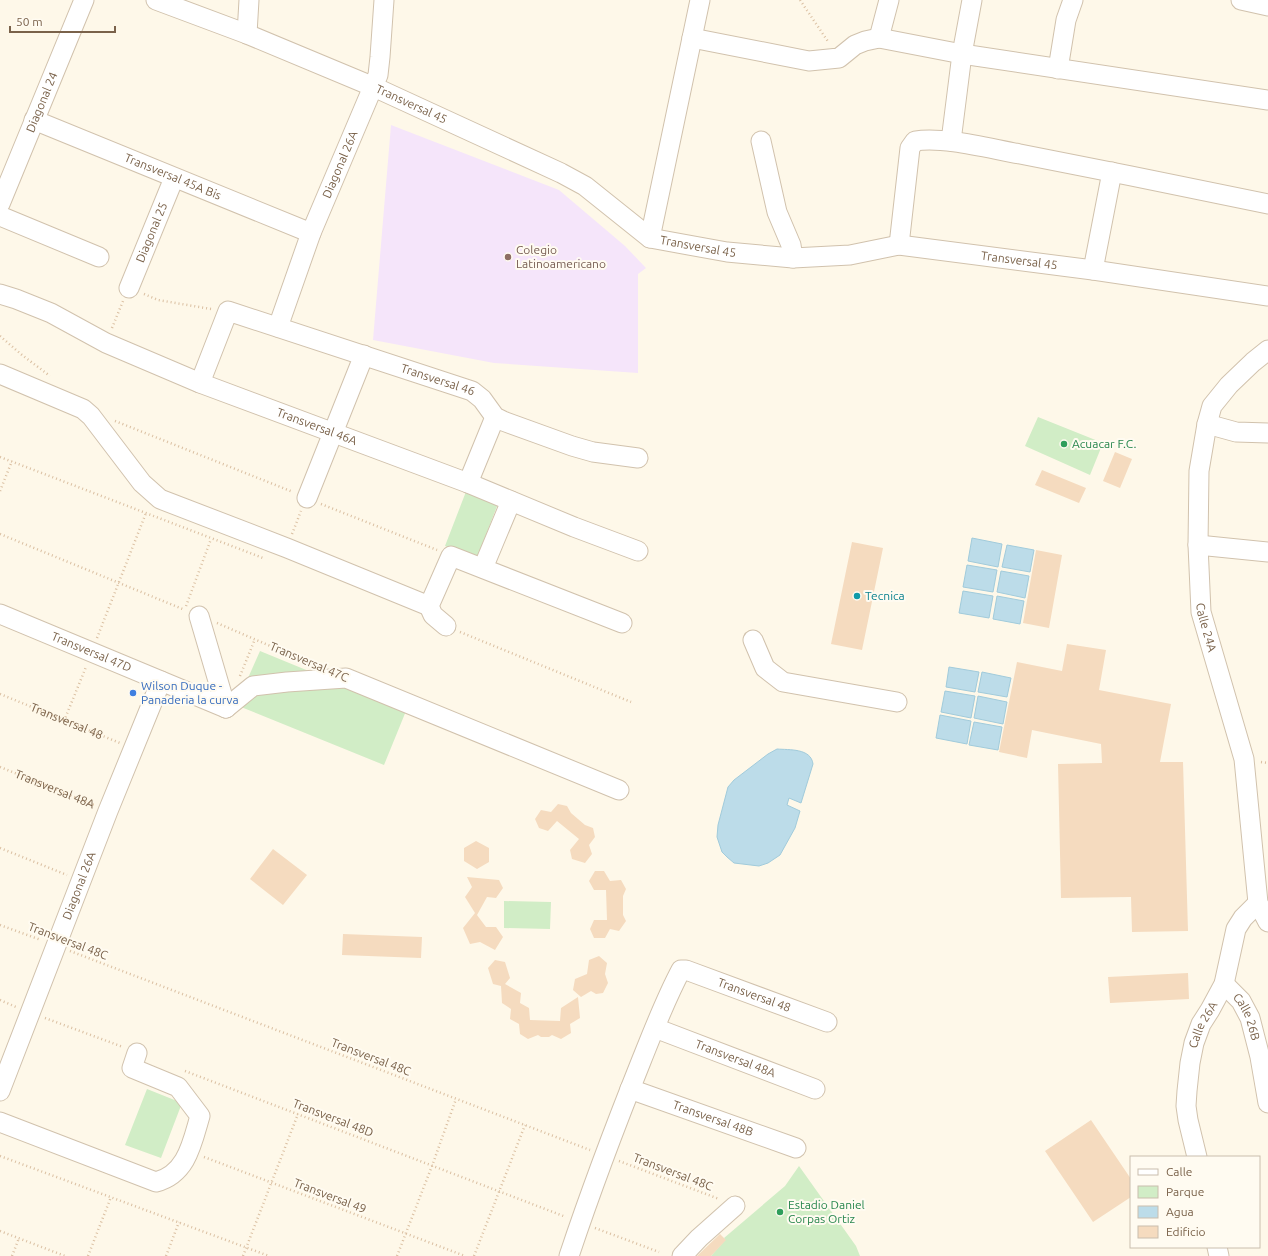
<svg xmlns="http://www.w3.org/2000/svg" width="1268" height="1256" viewBox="0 0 1268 1256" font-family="Ubuntu,sans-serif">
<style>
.education{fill:#f5e5fa}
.green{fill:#d1edc6}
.water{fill:#bcdce9;stroke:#a1cbdb}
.building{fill:#f5dbbf}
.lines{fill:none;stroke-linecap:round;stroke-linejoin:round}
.minor-casing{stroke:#d1c2ad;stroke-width:21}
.path{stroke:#dabfa1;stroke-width:2.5;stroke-dasharray:1 3;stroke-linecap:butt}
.minor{stroke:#fff;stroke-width:19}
.education-dot{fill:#8d6e63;stroke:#fffbf1;stroke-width:1.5}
.leisure-dot{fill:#2e9e5b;stroke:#fffbf1;stroke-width:1.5}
.culture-dot{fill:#0f9aa8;stroke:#fffbf1;stroke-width:1.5}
.shop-dot{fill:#3f7fe0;stroke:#fffbf1;stroke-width:1.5}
.labels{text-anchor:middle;stroke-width:4;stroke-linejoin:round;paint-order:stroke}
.street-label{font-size:12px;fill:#7a624a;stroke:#fffbf1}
.education-label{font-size:12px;fill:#785e54;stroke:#fffbf1;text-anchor:start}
.leisure-label{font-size:12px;fill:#27864d;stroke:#fffbf1;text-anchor:start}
.culture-label{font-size:12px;fill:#0d838f;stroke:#fffbf1;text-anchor:start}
.shop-label{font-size:12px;fill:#366cbe;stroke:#fffbf1;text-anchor:start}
</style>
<rect width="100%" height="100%" fill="#fef8e9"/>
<path class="education" d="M391 125 559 190 625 246 646 268 638 274V373L494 363 373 340Z"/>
<path class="green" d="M1038 417 1103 443 1090 475 1025 446Z
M467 489 499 501 477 558 445 546Z
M260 651 406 711 384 765 236 705Z
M504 901 551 902 550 929 504 928Z
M147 1089 182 1103 161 1158 125 1145Z
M799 1166 856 1246 860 1256H711L725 1240 724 1238 785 1186Z"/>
<path class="water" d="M972 538 1002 544 998 567 968 561Z
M1007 545 1034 550 1030 572 1002 567Z
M967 565 997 570 993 592 963 587Z
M1001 571 1029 576 1025 598 997 592Z
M963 591 993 596 989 618 959 613Z
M997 596 1024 601 1020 624 993 619Z
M949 667 979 672 975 692 946 687Z
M982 672 1011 678 1007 697 978 692Z
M945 691 975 696 971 718 941 712Z
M978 696 1007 702 1003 724 974 718Z
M940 715 971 721 967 744 936 738Z
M974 722 1002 727 998 750 969 745Z
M777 749C789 750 811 748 813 764L801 803 789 798 787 805 800 811 795 828 780 855 768 863 759 866 734 863 727 857 722 852 717 837 718 825 728 787 734 780 768 754Z"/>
<path class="building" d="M1115 452 1132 459 1120 488 1103 481Z
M1042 470 1086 488 1079 503 1035 485Z
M852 542 883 548 862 650 831 644Z
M1036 550 1062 555 1049 628 1023 623Z
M1067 644 1106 650 1099 690 1171 704 1160 762H1183L1188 931 1132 932 1131 897 1061 898 1058 764 1102 763 1101 744 1032 730 1027 758 999 752 1017 662 1062 671Z
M558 804 567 806 571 813 585 825 593 828 595 837 589 845 592 854 585 863 572 859 570 850 579 839 557 821 548 831 539 828 535 819 541 810 551 812Z
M476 841 489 848V862L477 869 464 861V848Z
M273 849 307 875 283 905 250 879Z
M595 871H604L610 881 621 880 626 889 623 896V915L626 921 619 931 610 929 605 938H594L590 929 594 920H607L606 890H594L589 881Z
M467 877 499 880 503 888 496 898 487 897 477 915 486 927H496L503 937 495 950 480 942 470 944 463 928 475 913 465 897 472 887Z
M343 934 422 937 421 958 342 955Z
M599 956 607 963 605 974 608 983 603 993 596 994 591 991 581 997 573 990 575 979 587 974 589 960Z
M495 960 505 962 510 978 505 984 521 993 520 1003 529 1008 530 1020 560 1021 561 1008 578 997 580 1018 570 1024 571 1033 561 1039 552 1035 549 1037H541L538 1035 528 1039 520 1034 519 1024 510 1019 511 1009 502 1003 501 986 493 984 488 968Z
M1188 973 1189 999 1110 1003 1108 977Z
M1091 1120 1131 1179V1197L1093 1222 1045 1151Z
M720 1234 726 1240 711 1256H697Z"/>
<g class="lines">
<g class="minor-casing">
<g id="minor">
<path id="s3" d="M156 0 247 34 374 87 561 173 585 186 650 238 727 252 793 258 850 255 899 245 1093 270 1268 296"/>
<path d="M1241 0 1268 6"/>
<path d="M247 34 249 0"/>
<path d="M692 38 809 61 839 58 855 45 865 41 879 38 962 54 1268 100"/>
<path d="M879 38 889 0"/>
<path d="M1058 69 1066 20 1073 0"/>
<path id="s4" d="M34 120 311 233"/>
<path d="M761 141 777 212 791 245 793 258"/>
<path d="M951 141 962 54 972 0"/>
<path id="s5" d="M0 204 84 0"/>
<path d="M0 216 99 257"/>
<path d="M650 238 700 0"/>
<path d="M899 245 910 148 915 141C943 136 991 149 1020 154 1103 170 1185 187 1268 204"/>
<path d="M1093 270 1112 172"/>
<path id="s6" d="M129 288 174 178"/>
<path id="s7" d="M0 294 16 299 51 313 106 343 200 383 468 483 574 527 638 551"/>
<path id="s8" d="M278 327 311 233 378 75 380 57 384 0"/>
<path id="s9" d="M1268 350 1253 362 1229 385 1212 406 1207 424 1199 471 1198 545 1201 612 1244 759 1258 903 1268 922"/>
<path d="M0 374 83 409 91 416 142 483 160 499 287 548 429 606"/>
<path id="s10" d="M200 383 228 311 472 391 482 399 495 417 503 421 572 446 593 452 638 458"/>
<path d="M1207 424 1236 432 1268 433"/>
<path d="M468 483 495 417"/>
<path d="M307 498 364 355"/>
<path d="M1198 545 1268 552"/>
<path d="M483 568 511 501"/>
<path id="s11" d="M0 614 226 708"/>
<path d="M199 616 226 708"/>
<path d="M446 626 433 615 429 606 451 556 622 623"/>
<path d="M753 640 765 668 783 682 897 702"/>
<path d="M226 708 253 686 287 682 346 678 619 790"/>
<path id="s12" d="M1224 984 1241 1001 1250 1018 1260 1057 1268 1103"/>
<path id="s13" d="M655 1028 815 1089"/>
<path id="s14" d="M630 1089 796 1148"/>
<path id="s15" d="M0 1091 108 811 161 681"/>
<path d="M0 1122 156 1182C187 1174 192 1143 200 1116L178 1087 132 1068 137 1053"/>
<path id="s16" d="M1197 1157 1188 1120 1186 1106 1187 1091 1190 1063 1194 1043 1201 1024 1210 1010 1224 984 1236 929 1243 918 1258 903"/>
<path d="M1217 1247 1219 1256"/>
<path id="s17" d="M569 1256C591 1190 616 1124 642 1059 654 1029 666 998 681 970H686L827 1022"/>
<path d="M682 1256 699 1238 735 1206"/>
</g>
</g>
<g class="path">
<path d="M800 0 829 43"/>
<path d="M144 294 158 300 211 309"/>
<path d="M112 328 123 301"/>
<path d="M0 336 22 355 50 376"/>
<path d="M115 421 293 492"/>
<path d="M0 457 263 558"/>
<path d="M0 491 12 461"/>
<path d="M321 504 437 550"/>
<path d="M0 534 185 610"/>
<path d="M292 534 301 511"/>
<path d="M186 606 211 539"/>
<path d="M217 623 312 664"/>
<path d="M460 632 631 702"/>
<path d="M97 638 146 513"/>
<path d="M240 676 255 639"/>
<path id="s1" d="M0 694 120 743"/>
<path d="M64 721 86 667"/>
<path d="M1261 762 1268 763"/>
<path id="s2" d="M0 767 94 805"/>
<path d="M0 848 67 875"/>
<path d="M0 925 41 940"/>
<path d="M70 951 590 1150"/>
<path d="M0 1000 16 1007"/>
<path d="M45 1018 123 1047"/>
<path d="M185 1071 566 1217"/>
<path d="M0 1156 269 1256"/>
<path d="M204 1157 465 1256"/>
<path d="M619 1161 719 1199"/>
<path d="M595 1228 659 1252"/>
<path d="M0 1231 65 1256"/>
<path d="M12 1256 19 1238"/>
<path d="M88 1256 111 1197"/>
<path d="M166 1256 179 1222"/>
<path d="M243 1256 298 1114"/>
<path d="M397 1256 432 1166 456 1099"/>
<path d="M474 1256 525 1125"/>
</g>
<use href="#minor" class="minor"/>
</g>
<circle class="education-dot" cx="508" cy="257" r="4"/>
<g class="leisure-dot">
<circle cx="1064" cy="444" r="4"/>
<circle cx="780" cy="1212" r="4"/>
</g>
<circle class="culture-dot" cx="857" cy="596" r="4"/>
<circle class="shop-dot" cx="133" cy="693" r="4"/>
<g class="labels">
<g class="street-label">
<text dy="4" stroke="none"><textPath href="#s5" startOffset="110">Diagonal 24</textPath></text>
<text dy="4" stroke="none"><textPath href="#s3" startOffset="276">Transversal 45</textPath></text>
<text dy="4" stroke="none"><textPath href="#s8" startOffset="174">Diagonal 26A</textPath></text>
<text dy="4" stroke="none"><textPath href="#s4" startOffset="150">Transversal 45A Bis</textPath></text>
<text dy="4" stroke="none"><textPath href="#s6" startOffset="60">Diagonal 25</textPath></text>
<text dy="4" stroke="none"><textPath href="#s3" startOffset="600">Transversal 45</textPath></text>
<text dy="4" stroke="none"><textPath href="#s3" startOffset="924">Transversal 45</textPath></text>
<text dy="4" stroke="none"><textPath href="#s10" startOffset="298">Transversal 46</textPath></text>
<text dy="4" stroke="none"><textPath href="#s7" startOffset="344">Transversal 46A</textPath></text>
<text dy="4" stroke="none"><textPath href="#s9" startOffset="303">Calle 24A</textPath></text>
<text dy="4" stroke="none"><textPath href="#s11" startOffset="99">Transversal 47D</textPath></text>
<text transform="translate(309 662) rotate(23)" y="4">Transversal 47C</text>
<text dy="4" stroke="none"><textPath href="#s1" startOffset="72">Transversal 48</textPath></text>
<text dy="4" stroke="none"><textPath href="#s2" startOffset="59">Transversal 48A</textPath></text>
<text dy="4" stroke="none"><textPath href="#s15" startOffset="220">Diagonal 26A</textPath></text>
<text transform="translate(68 941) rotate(21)" y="4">Transversal 48C</text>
<text dy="4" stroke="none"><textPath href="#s17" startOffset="385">Transversal 48</textPath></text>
<text dy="4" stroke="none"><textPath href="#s12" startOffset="41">Calle 26B</textPath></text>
<text dy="4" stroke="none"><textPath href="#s16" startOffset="136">Calle 26A</textPath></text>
<text transform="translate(371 1057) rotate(21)" y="4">Transversal 48C</text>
<text dy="4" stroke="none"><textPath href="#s13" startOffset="86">Transversal 48A</textPath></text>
<text transform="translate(333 1118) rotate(21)" y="4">Transversal 48D</text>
<text dy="4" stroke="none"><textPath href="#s14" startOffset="88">Transversal 48B</textPath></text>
<text transform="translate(673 1172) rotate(21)" y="4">Transversal 48C</text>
<text transform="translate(330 1196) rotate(21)" y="4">Transversal 49</text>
</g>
<g class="education-label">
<text x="516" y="254">Colegio<tspan x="516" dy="14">Latinoamericano</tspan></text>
</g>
<g class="leisure-label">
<text x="1072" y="448">Acuacar F.C.</text>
<text x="788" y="1209">Estadio Daniel<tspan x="788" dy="14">Corpas Ortiz</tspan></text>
</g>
<g class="culture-label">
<text x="865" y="600">Tecnica</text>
</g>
<g class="shop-label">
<text x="141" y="690">Wilson Duque -<tspan x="141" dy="14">Panaderia la curva</tspan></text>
</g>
</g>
<rect x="1130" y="1156" width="130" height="92" fill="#fffbf1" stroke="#cabeae"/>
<rect x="1138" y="1169" width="20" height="6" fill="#ffffff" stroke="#cabeae"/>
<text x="1166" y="1176" font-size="12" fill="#7a624a">Calle</text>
<rect x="1138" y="1186" width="20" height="12" fill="#d1edc6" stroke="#cabeae"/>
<text x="1166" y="1196" font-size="12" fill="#7a624a">Parque</text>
<rect x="1138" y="1206" width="20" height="12" fill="#bcdce9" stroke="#cabeae"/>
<text x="1166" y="1216" font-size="12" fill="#7a624a">Agua</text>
<rect x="1138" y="1226" width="20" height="12" fill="#f5dbbf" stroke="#cabeae"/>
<text x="1166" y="1236" font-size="12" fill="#7a624a">Edificio</text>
<path d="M10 26v6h105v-6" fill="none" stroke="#7a624a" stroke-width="2"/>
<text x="16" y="26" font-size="12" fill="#7a624a" stroke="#fffbf1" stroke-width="3" paint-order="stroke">50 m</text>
</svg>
